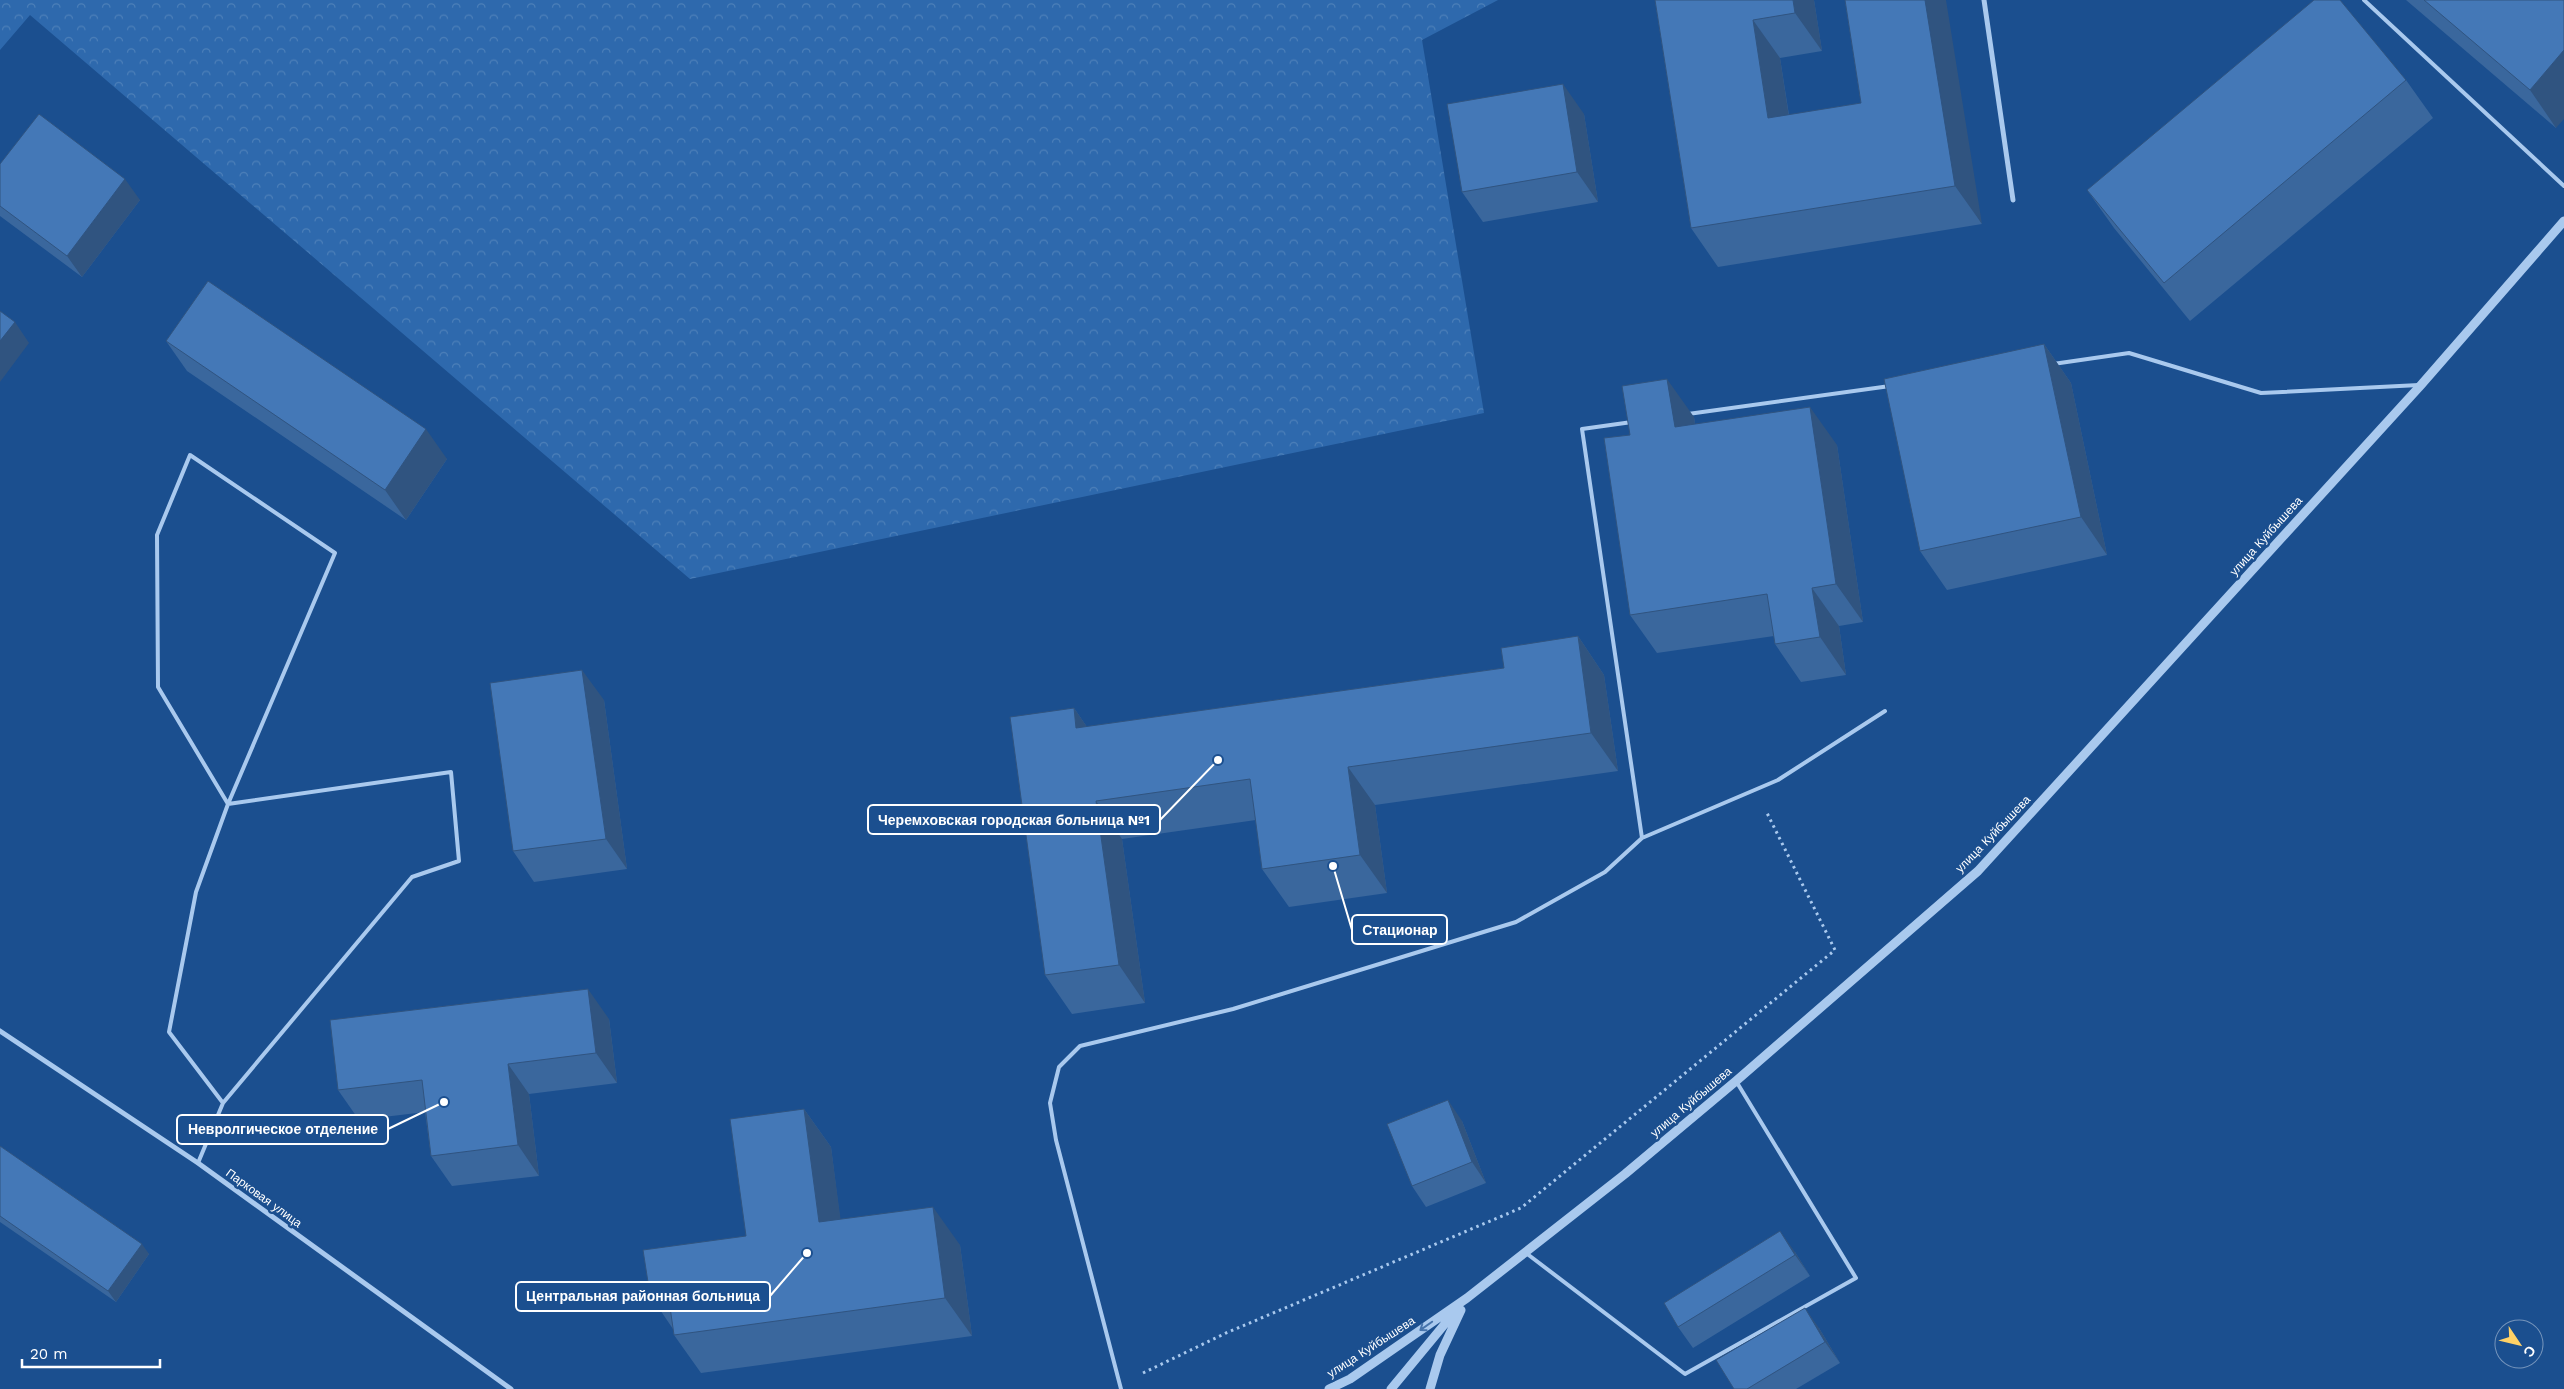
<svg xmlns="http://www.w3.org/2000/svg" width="2564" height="1389" viewBox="0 0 2564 1389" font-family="'Work Sans',sans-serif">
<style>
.forest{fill:url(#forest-crowns)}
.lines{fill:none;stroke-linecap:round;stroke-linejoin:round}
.path{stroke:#a9c9ee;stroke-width:3;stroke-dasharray:2.5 4;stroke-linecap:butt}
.service{stroke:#a9c9ee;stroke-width:4}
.minor{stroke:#a9c9ee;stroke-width:5}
.tertiary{stroke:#a9c9ee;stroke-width:9}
.wall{fill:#3a679d}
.shaded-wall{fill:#305480}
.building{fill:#4478b7;stroke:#305480}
.oneway{stroke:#4674ac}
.labels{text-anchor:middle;stroke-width:5;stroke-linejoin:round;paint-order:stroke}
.street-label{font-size:12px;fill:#fff;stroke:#1b4f8f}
.leader{fill:none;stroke:#fff;stroke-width:2}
.callout-dot{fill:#fff;stroke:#1b4f8f;stroke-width:2}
.callout{fill:#1b4f8f;stroke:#fff;stroke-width:2}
.callout-label{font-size:14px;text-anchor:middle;font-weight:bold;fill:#fff}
</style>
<defs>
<pattern id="forest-crowns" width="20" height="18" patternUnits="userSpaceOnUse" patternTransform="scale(1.25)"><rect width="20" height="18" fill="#2e69ad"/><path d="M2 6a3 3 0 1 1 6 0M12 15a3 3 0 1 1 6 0" fill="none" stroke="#4d80b9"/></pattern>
</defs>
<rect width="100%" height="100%" fill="#1b4f8f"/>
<path class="forest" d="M0 0H1498L1422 40 1484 413 690 579 30 15 0 50Z"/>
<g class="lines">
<path class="path" d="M1143 1373 1226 1333 1521 1208 1835 950 1767 813"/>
<path class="service" d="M2364 0 2564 186
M2053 364 2129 353 2261 393 2419 385
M1688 414 1890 386
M1642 838 1778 780 1885 711
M198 1163 223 1103 412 877 459 861 451 772 228 804 158 687 157 535 190 455 335 553 228 804 196 892 169 1032 223 1103
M1526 1253 1685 1374 1856 1278 1736 1081
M1121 1389 1056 1140 1050 1103 1059 1067 1080 1046 1233 1009 1516 922 1605 872 1642 838 1582 429 1632 422"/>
<path class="minor" d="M1984 0 2013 200
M0 1031 198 1163 511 1389"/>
<path class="tertiary" d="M1329 1389 1350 1379 1467 1298 1625 1174 1736 1081 1978 871 2421 385 2564 221
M1391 1389 1458 1308
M1430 1389 1440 1355 1461 1310"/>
</g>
<path class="wall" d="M1655 0H1814L1822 51 1780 58 1789 115 1861 103 1845 0 1982 224 1718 267 1691 228Z
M2406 0H2564L2556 128Z
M2406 80 2433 118 2190 321 2114 228 2087 190Z
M1584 114 1598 202 1483 222 1462 192Z
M0 164 140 200 82 277 0 216Z
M166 341 447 459 406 520 187 371Z
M2044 344 2071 383 2107 555 1947 590 1920 551Z
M1694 417 1695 424 1837 445 1863 622 1839 626 1846 675 1801 682 1775 644 1774 636 1657 653 1630 615V435Z
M1578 636 1604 675 1618 771 1375 805 1387 893 1289 907 1262 869 1256 820 1122 839 1145 1003 1072 1014 1045 975 1074 708 1087 727 1504 668Z
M604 700 627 869 534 882 513 851Z
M609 1019 617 1083 529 1094 539 1176 452 1186 431 1156 425 1112 359 1120 338 1090Z
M804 1109 831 1147 840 1219 960 1245 972 1336 701 1373 674 1335 673 1329 650 1295 746 1236Z
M1462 1121 1486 1183 1426 1207 1412 1186Z
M0 1146 149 1254 116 1302 0 1222Z
M1795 1252 1810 1276 1693 1348 1678 1327Z
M1819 1328 1840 1363 1796 1389H1734Z"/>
<path class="shaded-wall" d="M1793 0H1814L1822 51 1795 13Z
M1925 0H1946L1982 224 1955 186Z
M1753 20 1780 58 1795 156 1768 118Z
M2564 50V119L2556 128 2530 90Z
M1563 84 1584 114 1598 202 1577 172Z
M125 179 140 200 82 277 67 256Z
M15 322 29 343 0 382V341Z
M2044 344 2071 383 2107 555 2081 517Z
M1667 379 1694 417 1701 466 1675 427Z
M1810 407 1837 445 1863 622 1836 584Z
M426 429 447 459 406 520 385 490Z
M1812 588 1839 626 1846 675 1820 637Z
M1578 636 1604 675 1618 771 1591 733Z
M582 670 604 700 627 869 606 839Z
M1074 708 1100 746 1076 728Z
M1348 767 1375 805 1387 893 1360 855Z
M1096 801 1122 839 1145 1003 1119 965Z
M588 989 609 1019 617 1083 596 1053Z
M508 1064 529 1094 539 1176 518 1145Z
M1448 1100 1462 1121 1486 1183 1472 1162Z
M804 1109 831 1147 846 1260 819 1222Z
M933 1207 960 1245 972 1336 945 1298Z
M1780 1231 1795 1252 1810 1276 1795 1255Z
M142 1244 149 1254 116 1302 108 1291Z
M1805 1308 1819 1328 1840 1363 1825 1342Z"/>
<path class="building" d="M1655 0H1793L1795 13 1753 20 1768 118 1861 103 1845 0H1925L1955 186 1691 228Z
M2314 0H2340L2406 80 2164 283 2087 190Z
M2424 0H2564V50L2530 90Z
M1563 84 1577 172 1462 192 1447 104Z
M39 114 125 179 67 256 0 206V164Z
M208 281 426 429 385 490 166 341Z
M0 311 15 322 0 341Z
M2044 344 2081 517 1920 551 1884 379Z
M1667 379 1675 427 1810 407 1836 584 1812 588 1820 637 1775 644 1767 594 1630 615 1604 438 1630 435 1622 386Z
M1578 636 1591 733 1348 767 1360 855 1262 869 1250 779 1096 801 1119 965 1045 975 1010 717 1074 708 1076 728 1504 668 1501 648Z
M582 670 606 839 513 851 490 683Z
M588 989 596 1053 508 1064 518 1145 431 1156 422 1080 338 1090 330 1020Z
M1448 1100 1472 1162 1412 1186 1387 1124Z
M804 1109 819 1222 933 1207 945 1298 674 1335 668 1293 650 1295 643 1250 746 1236 730 1119Z
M0 1146 142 1244 108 1291 0 1216Z
M1780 1231 1795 1255 1678 1327 1664 1303Z
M1805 1308 1825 1342 1747 1389H1734L1716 1360Z"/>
<defs><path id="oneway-shaft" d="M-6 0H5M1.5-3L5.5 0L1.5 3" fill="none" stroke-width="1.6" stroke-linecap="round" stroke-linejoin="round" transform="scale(1.25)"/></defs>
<use class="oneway" href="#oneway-shaft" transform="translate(1426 1326) rotate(145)"/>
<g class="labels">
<g class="street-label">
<text transform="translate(2266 536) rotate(-48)" y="4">улица Куйбышева</text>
<text transform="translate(1993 834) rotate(-46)" y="4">улица Куйбышева</text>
<text transform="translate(1691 1102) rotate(-40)" y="4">улица Куйбышева</text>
<text transform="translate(264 1198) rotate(36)" y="4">Парковая улица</text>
<text transform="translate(1371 1347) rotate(-33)" y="4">улица Куйбышева</text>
</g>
</g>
<path class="leader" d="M1218 760L1160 820M1333 866L1352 930M444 1102L388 1129M807 1253L770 1296"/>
<g class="callout-dot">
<circle cx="1218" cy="760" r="5"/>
<circle cx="1333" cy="866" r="5"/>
<circle cx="444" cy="1102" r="5"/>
<circle cx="807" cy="1253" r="5"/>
</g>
<g class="callout">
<rect x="868" y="805" width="292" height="29" rx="5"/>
<rect x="1352" y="915" width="95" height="29" rx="5"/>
<rect x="177" y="1115" width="211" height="29" rx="5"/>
<rect x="516" y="1282" width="254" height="29" rx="5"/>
</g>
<g class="callout-label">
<text x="1014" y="825">Черемховская городская больница №1</text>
<text x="1400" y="935">Стационар</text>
<text x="283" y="1134">Невролгическое отделение</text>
<text x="643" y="1301">Центральная районная больница</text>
</g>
<g transform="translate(2519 1344) rotate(125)"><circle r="24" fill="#1b4f8f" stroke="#7695bc"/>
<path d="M0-4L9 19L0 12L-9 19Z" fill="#ffd166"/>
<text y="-8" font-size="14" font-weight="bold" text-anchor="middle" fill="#ffffff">С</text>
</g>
<path d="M22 1359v8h138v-8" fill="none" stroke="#ffffff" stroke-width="2.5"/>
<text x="30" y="1359" font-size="15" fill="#ffffff" stroke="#1b4f8f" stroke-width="4" paint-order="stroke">20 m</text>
</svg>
